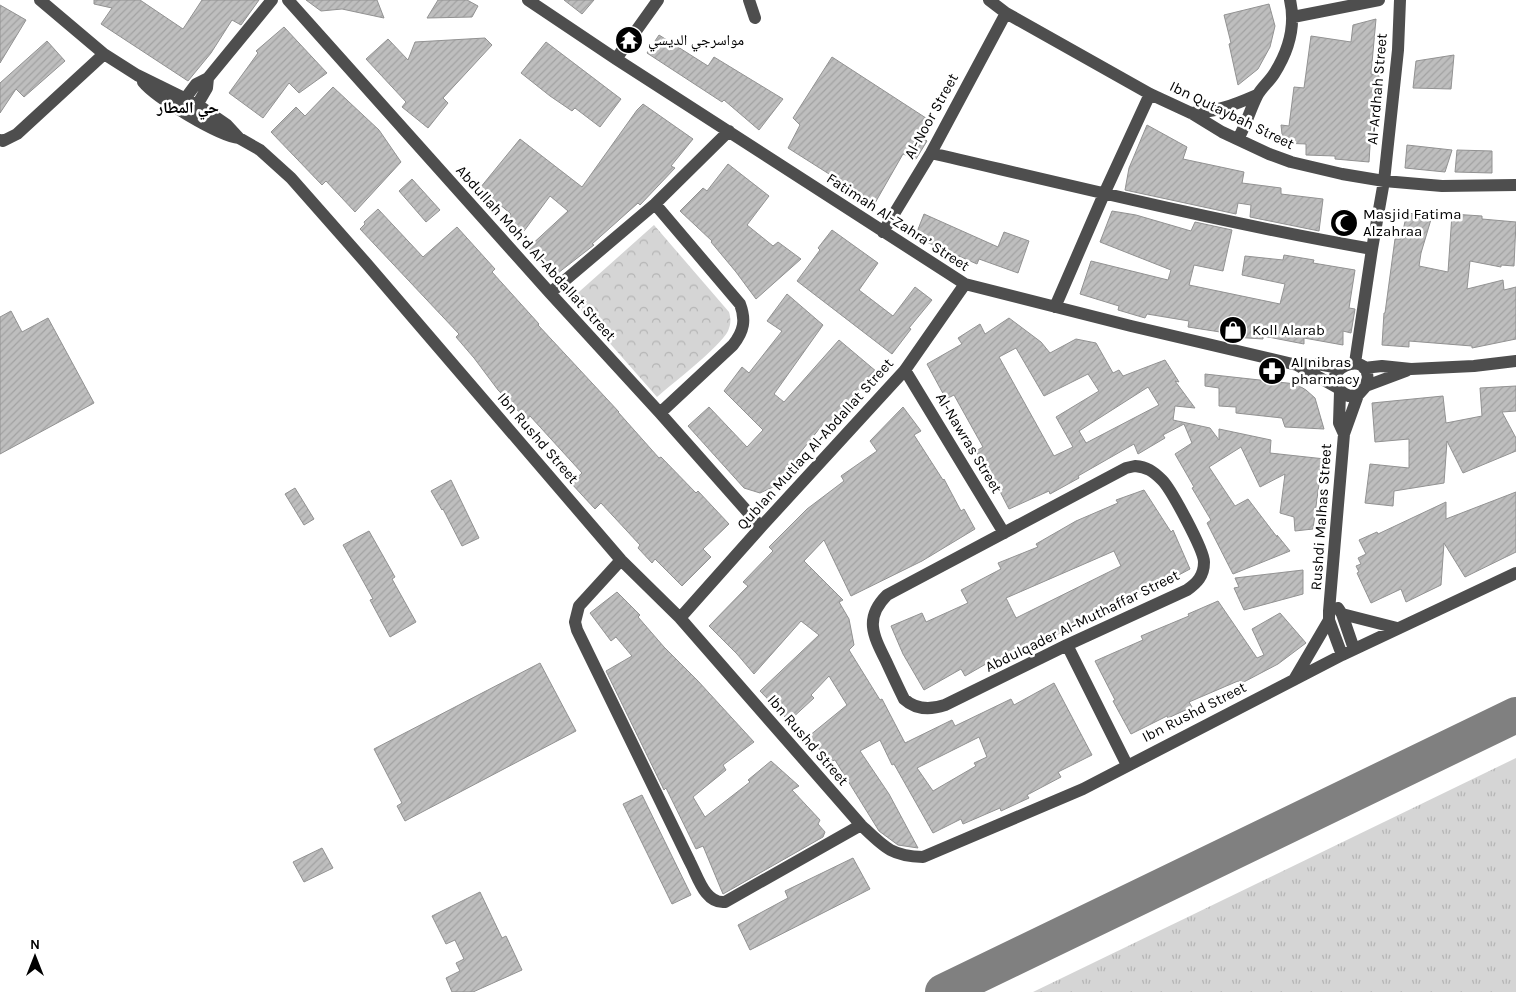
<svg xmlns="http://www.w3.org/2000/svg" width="1516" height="992" viewBox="0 0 1516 992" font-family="Karla,'Noto Naskh Arabic',sans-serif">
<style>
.grass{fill:url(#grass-tufts)}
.park{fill:url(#park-crowns)}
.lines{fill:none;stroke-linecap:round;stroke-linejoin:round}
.taxiway{stroke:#808080;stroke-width:36}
.building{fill:url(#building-hatch);stroke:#929292;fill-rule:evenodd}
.minor{stroke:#4e4e4e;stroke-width:12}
.labels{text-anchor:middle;stroke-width:5;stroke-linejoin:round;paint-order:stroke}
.poi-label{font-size:15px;fill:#000;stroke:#fff;text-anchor:start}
.street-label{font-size:15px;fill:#000;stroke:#fff}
.neighbourhood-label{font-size:16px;font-weight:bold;fill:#000;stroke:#fff}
</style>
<defs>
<pattern id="grass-tufts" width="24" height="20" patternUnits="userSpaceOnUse" patternTransform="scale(1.25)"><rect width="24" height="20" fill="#d5d5d5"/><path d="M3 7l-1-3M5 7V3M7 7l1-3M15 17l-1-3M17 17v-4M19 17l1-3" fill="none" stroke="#b5b5b5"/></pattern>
<pattern id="park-crowns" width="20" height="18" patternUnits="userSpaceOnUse" patternTransform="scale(1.25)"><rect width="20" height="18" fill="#d5d5d5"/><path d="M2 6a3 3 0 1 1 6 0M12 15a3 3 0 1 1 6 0" fill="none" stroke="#b5b5b5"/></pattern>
<pattern id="building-hatch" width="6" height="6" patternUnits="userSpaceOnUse" patternTransform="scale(1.25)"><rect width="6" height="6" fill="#bebebe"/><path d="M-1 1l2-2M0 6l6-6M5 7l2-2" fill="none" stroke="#a2a2a2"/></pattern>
</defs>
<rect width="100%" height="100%" fill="#fff"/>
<path class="grass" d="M1516 758V992H1033Z"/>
<path class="park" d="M654 225 729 312C731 319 731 324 728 331 720 347 673 383 657 397L571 299Z"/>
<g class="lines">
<path class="taxiway" d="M943 992 1516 715"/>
</g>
<path class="building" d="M94 0H140L183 29 202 0H259L241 25 232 20 211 53 188 81 101 24 112 8 94 4Z
M306 0H377L384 18 342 9 321 11Z
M438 0H467L478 6 472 17 427 18Z
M564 0H594L582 14Z
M1269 4 1275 26 1270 47 1258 69 1238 85 1229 44 1231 43 1224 15Z
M0 5 26 20 0 63Z
M1376 19 1371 74 1379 75V93L1377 114 1372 113 1369 162 1335 159V156L1306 155V144L1283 143 1281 125 1289 126 1294 87 1304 88 1311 36 1351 42 1353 25Z
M284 27 327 73 299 93 289 83 263 118 229 93 258 53 256 51Z
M659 35 708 66 714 57 783 99 759 130 724 100 722 102 647 53Z
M485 38 492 45 443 98 448 103 428 128 402 107 406 102 366 59 388 39 408 60 415 42Z
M47 41 65 61 24 97 16 89 0 113V83Z
M546 42 621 99 600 127 575 108 572 111 550 96 521 73Z
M1454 55 1451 89 1413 88 1416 61Z
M832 57 929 120 923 137 927 141 916 159 903 154 875 203 788 148 800 125 793 118Z
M333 87 379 130 401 162 355 212 326 181 322 185 271 132 296 107 305 116Z
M643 104 693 139 671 166 675 168 640 205 638 203 592 244 594 245 558 273 528 248 568 211 550 196 524 231 507 218 511 214 480 188 520 139 582 187 637 110Z
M1147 125 1187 147 1183 159 1244 172 1242 183 1281 188V194L1323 199 1319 231 1250 217 1251 205 1238 203 1236 214 1125 190 1129 168Z
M1407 145 1452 150 1445 172 1405 168Z
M1457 150 1492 151V173L1455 172Z
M728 164 769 196 747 225 773 246 778 242 801 259 756 299 736 272 711 242 712 241 680 211 703 188 707 191Z
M412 179 440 210 426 222 399 191Z
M378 209 423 257 457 227 495 269 492 272 539 324 538 325 619 412H618L659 458 661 457 696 493 698 491 729 524 703 549 711 557 682 586 655 559 652 563 638 548 640 545 601 503 595 509 582 495 571 483 582 473 530 416 527 420 498 390 474 358 456 337 459 334 360 229 365 224 364 222Z
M1112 211 1136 215 1191 231 1195 222 1232 230 1223 271 1194 265 1189 285 1280 304 1285 284 1242 275 1245 256 1283 260 1284 255 1314 260 1313 263 1355 270 1349 308 1355 309 1351 333 1343 331V345L1304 338V344L1263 336V339L1233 337V334L1188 327 1189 321 1147 314 1145 318 1118 310 1119 306 1080 294 1091 261 1168 280 1171 270 1100 242Z
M1407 213 1432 216 1421 253 1419 266 1448 272 1452 214 1482 216V219L1516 222 1514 266 1501 265V267L1470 261 1467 289 1503 280 1504 290 1516 287V339L1472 348V346L1409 341V347L1382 345 1384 313H1385L1395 239H1401Z
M924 214 998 247 1004 232 1029 241 1018 273 979 259 977 264 915 237Z
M832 230 878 263 859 290 893 316 915 287 932 300 909 328 911 329 892 354 797 281 820 250 818 248Z
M787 294 823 325 774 394 784 402 839 340 877 372 827 427 823 424 773 487 760 493 744 488 688 426 709 407 747 447 763 430 724 391 742 367 749 373 782 331 767 321Z
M11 311 22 332 48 318 94 403 0 454V317Z
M1009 318 1041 342 1050 353 1076 339 1096 343 1113 373 1119 370 1123 376 1165 360 1179 382 1175 381 1195 408 1175 406 1173 420 1210 428 1219 440V429L1271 440 1270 453 1325 459V483L1319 484 1313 529 1295 531 1294 517 1280 513 1285 474 1260 487 1241 447 1209 467 1235 506 1248 499 1277 537V535L1290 551 1233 574 1207 523 1211 520 1192 488 1194 487 1175 454 1192 443 1184 424 1163 435 1165 438 1138 454 1134 444 1078 476 1079 478 1050 494 1049 491 1009 509 989 470 987 471 976 451 983 447 954 395 946 399 927 364 962 344 958 338 980 324 985 334ZM1016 348 1044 396 1088 374 1099 391 1056 417 1073 447 1054 456 999 357ZM1148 387 1159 405 1086 443 1079 431Z
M1205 374 1296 384 1306 390 1315 398 1324 429 1285 427 1282 418 1236 413V407L1219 406V388L1205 386Z
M1516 386V411L1502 412 1516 438V451L1463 473 1447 441 1444 483 1394 491 1393 506 1365 503 1370 464 1409 468V439L1375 442 1372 403 1443 396 1446 423 1482 416 1480 388Z
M903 407 921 431 914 435 943 480 944 479 961 511 964 509 975 529 922 561 851 596 824 540 804 561 843 600 839 602 849 619 854 645 849 650 880 700 882 699 905 743 952 720 955 726 1011 699 1014 705 1054 683 1092 755 1058 772 1061 777 1027 795 1029 798 1001 811 1000 808 963 824 961 819 933 833 894 764 892 765 880 740 860 751 889 794 918 848 898 845 879 831 835 760 829 762 809 736 847 705 829 676 811 695 814 698 789 721 760 691 819 635 801 621 754 674 737 654 709 626 748 586 743 582 773 551 769 547 807 509 844 481 841 476 877 451 870 441ZM979 737 987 757 974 763 976 766 933 791 917 768Z
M451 480 479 538 462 546 443 509 442 510 431 491Z
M295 488 314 519 304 525 285 494Z
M1144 490 1171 532 1173 530 1190 569 1158 586 1068 625 1070 628 1042 642 1041 639 1000 661 998 657 965 676 961 669 924 690 903 654 891 626 922 613 926 622 968 603 961 590 1001 569 998 563 1038 547 1036 544 1076 521 1118 503 1116 500ZM1114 551 1121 566 1016 618 1006 598Z
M1516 492V552L1465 577 1444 543 1441 585 1406 602 1401 589 1371 603 1357 573 1359 572 1356 566 1361 564 1358 558 1366 554 1359 540 1377 532 1378 534 1446 502V519Z
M369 531 395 577 392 579 416 622 390 637 370 600 373 599 343 545Z
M1303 570V594L1244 610 1234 588 1239 587 1235 578Z
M617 592 640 615 638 617 664 647 698 681 754 742 723 765 726 770 693 797 705 817 750 782 748 780 771 761 799 786 792 790 820 820 818 824 825 832 823 837 723 894 703 846 696 849 666 788 664 790 606 671 632 656 616 637 611 641 590 613Z
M1218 601 1257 658 1264 655 1252 629 1280 613 1306 643 1278 664 1240 684 1238 681 1189 702 1192 707 1168 718 1167 716 1131 734 1113 701 1115 700 1095 661 1143 640 1141 636 1189 616 1188 614Z
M540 663 576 731 405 821 397 806 402 803 374 749Z
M642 795 691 895 672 904 623 804Z
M322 848 333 868 304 882 293 862Z
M853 858 870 889 750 950 738 925 788 898 785 891Z
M480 892 502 938 506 936 522 970 473 992H452L446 978 460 971 456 963 464 959 455 940 446 944 432 916Z"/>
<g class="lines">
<path class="minor" d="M40 0 104 54 137 75 198 105 227 125 239 138 260 150 291 178 366 263 621 560 680 618 861 825C884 847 891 856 923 857L1083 789 1342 655 1516 573
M288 0 550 293 660 413 761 527
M528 0 616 59 965 284 1131 326 1297 365 1317 364 1340 368
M749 0 755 18
M989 0 1006 13 1150 94 1191 113 1222 132 1269 154 1291 162 1342 174 1384 181 1442 186 1516 185
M1293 17 1379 0
M616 59 658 0
M143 82C156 98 219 136 239 138
M178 108 196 84 208 78 272 0
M193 112 207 88 208 78
M1191 113C1216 112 1234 105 1257 95
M1238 139C1246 125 1250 110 1257 96 1261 88 1269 82 1274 74 1288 52 1296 26 1290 0
M0 140 3 141 17 134 104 54
M931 153C1077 187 1223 223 1372 249
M655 204 740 304C746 320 744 331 733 345L660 413
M883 232 931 153 1006 13
M550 293 655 204 729 131
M1055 307 1104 194 1150 94
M1355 363 1372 249 1384 181 1398 50 1400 0
M1297 365 1338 388
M1364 368 1382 366 1411 369 1474 366 1516 361
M905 370 1004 533
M1366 386C1378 341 1304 374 1349 396L1358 395 1366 386 1406 371
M1340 392 1339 423 1344 434
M1135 466C1147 467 1153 471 1162 480 1171 489 1204 550 1204 562 1204 576 1197 583 1187 590L1067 645 945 705C930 710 916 710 904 699 898 687 892 674 886 661 873 635 864 618 887 595L1126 468Z
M621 560 579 606 575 622 577 630 690 862C698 877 705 904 725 902L861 825
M1338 608 1342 614 1354 649
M1342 614 1397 628
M680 618 761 527 905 370 965 284
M1067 645 1127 765
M1342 655 1329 620V611L1344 434 1358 395
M1295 678 1329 620"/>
</g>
<defs>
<g id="temple-disc" transform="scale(1.4375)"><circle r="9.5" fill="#000" stroke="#fff"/><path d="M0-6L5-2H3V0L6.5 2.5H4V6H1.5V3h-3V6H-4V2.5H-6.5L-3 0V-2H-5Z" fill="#fff"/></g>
<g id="mosque-disc" transform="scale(1.4375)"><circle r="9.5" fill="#000" stroke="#fff"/><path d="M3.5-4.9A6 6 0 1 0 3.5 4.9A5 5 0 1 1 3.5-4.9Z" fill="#fff"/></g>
<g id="shop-disc" transform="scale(1.4375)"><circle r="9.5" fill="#000" stroke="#fff"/><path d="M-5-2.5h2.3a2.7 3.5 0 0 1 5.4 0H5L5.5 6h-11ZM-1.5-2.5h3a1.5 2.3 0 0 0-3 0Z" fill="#fff"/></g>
<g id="pharmacy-disc" transform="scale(1.4375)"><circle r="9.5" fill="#000" stroke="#fff"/><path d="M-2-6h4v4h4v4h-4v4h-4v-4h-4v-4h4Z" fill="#fff"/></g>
</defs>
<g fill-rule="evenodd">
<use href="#temple-disc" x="629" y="40"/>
<use href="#mosque-disc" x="1344" y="223"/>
<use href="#shop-disc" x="1233" y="330"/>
<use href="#pharmacy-disc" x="1272" y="371"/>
</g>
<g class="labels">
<g class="poi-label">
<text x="648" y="45">مواسرجي الديسي</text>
<text x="1363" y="219">Masjid Fatima<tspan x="1363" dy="17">Alzahraa</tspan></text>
<text x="1252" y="335">Koll Alarab</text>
<text x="1291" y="367">Al nibras<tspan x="1291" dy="17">pharmacy</tspan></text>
</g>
<g class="street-label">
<text transform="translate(1377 89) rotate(-85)" y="5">Al-Ardhah Street</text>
<text transform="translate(1232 115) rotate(26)" y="5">Ibn Qutaybah Street</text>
<text transform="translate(931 116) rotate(-61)" y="5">Al-Noor Street</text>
<text transform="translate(898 222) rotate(33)" y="5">Fatimah Al-Zahra’ Street</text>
<text transform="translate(536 253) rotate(48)" y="5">Abdullah Moh’d Al-Abdallat Street</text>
<text transform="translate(538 438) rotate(49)" y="5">Ibn Rushd Street</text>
<text transform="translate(969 443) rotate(59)" y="5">Al-Nawras Street</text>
<text transform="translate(815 444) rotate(-48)" y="5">Qublan Mutlaq Al-Abdallat Street</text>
<text transform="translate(1321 517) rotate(-86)" y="5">Rushdi Malhas Street</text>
<text transform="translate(1082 621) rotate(-26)" y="5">Abdulqader Al-Muthaffar Street</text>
<text transform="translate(1194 712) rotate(-27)" y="5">Ibn Rushd Street</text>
<text transform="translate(808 740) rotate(49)" y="5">Ibn Rushd Street</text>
</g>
<g class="neighbourhood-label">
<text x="188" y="113">حي المطار</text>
</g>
</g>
<g transform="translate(35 957)" stroke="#ffffff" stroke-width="4" paint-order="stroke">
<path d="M0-4L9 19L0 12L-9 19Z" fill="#000000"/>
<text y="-8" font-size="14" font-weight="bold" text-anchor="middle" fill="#000000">N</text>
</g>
</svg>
